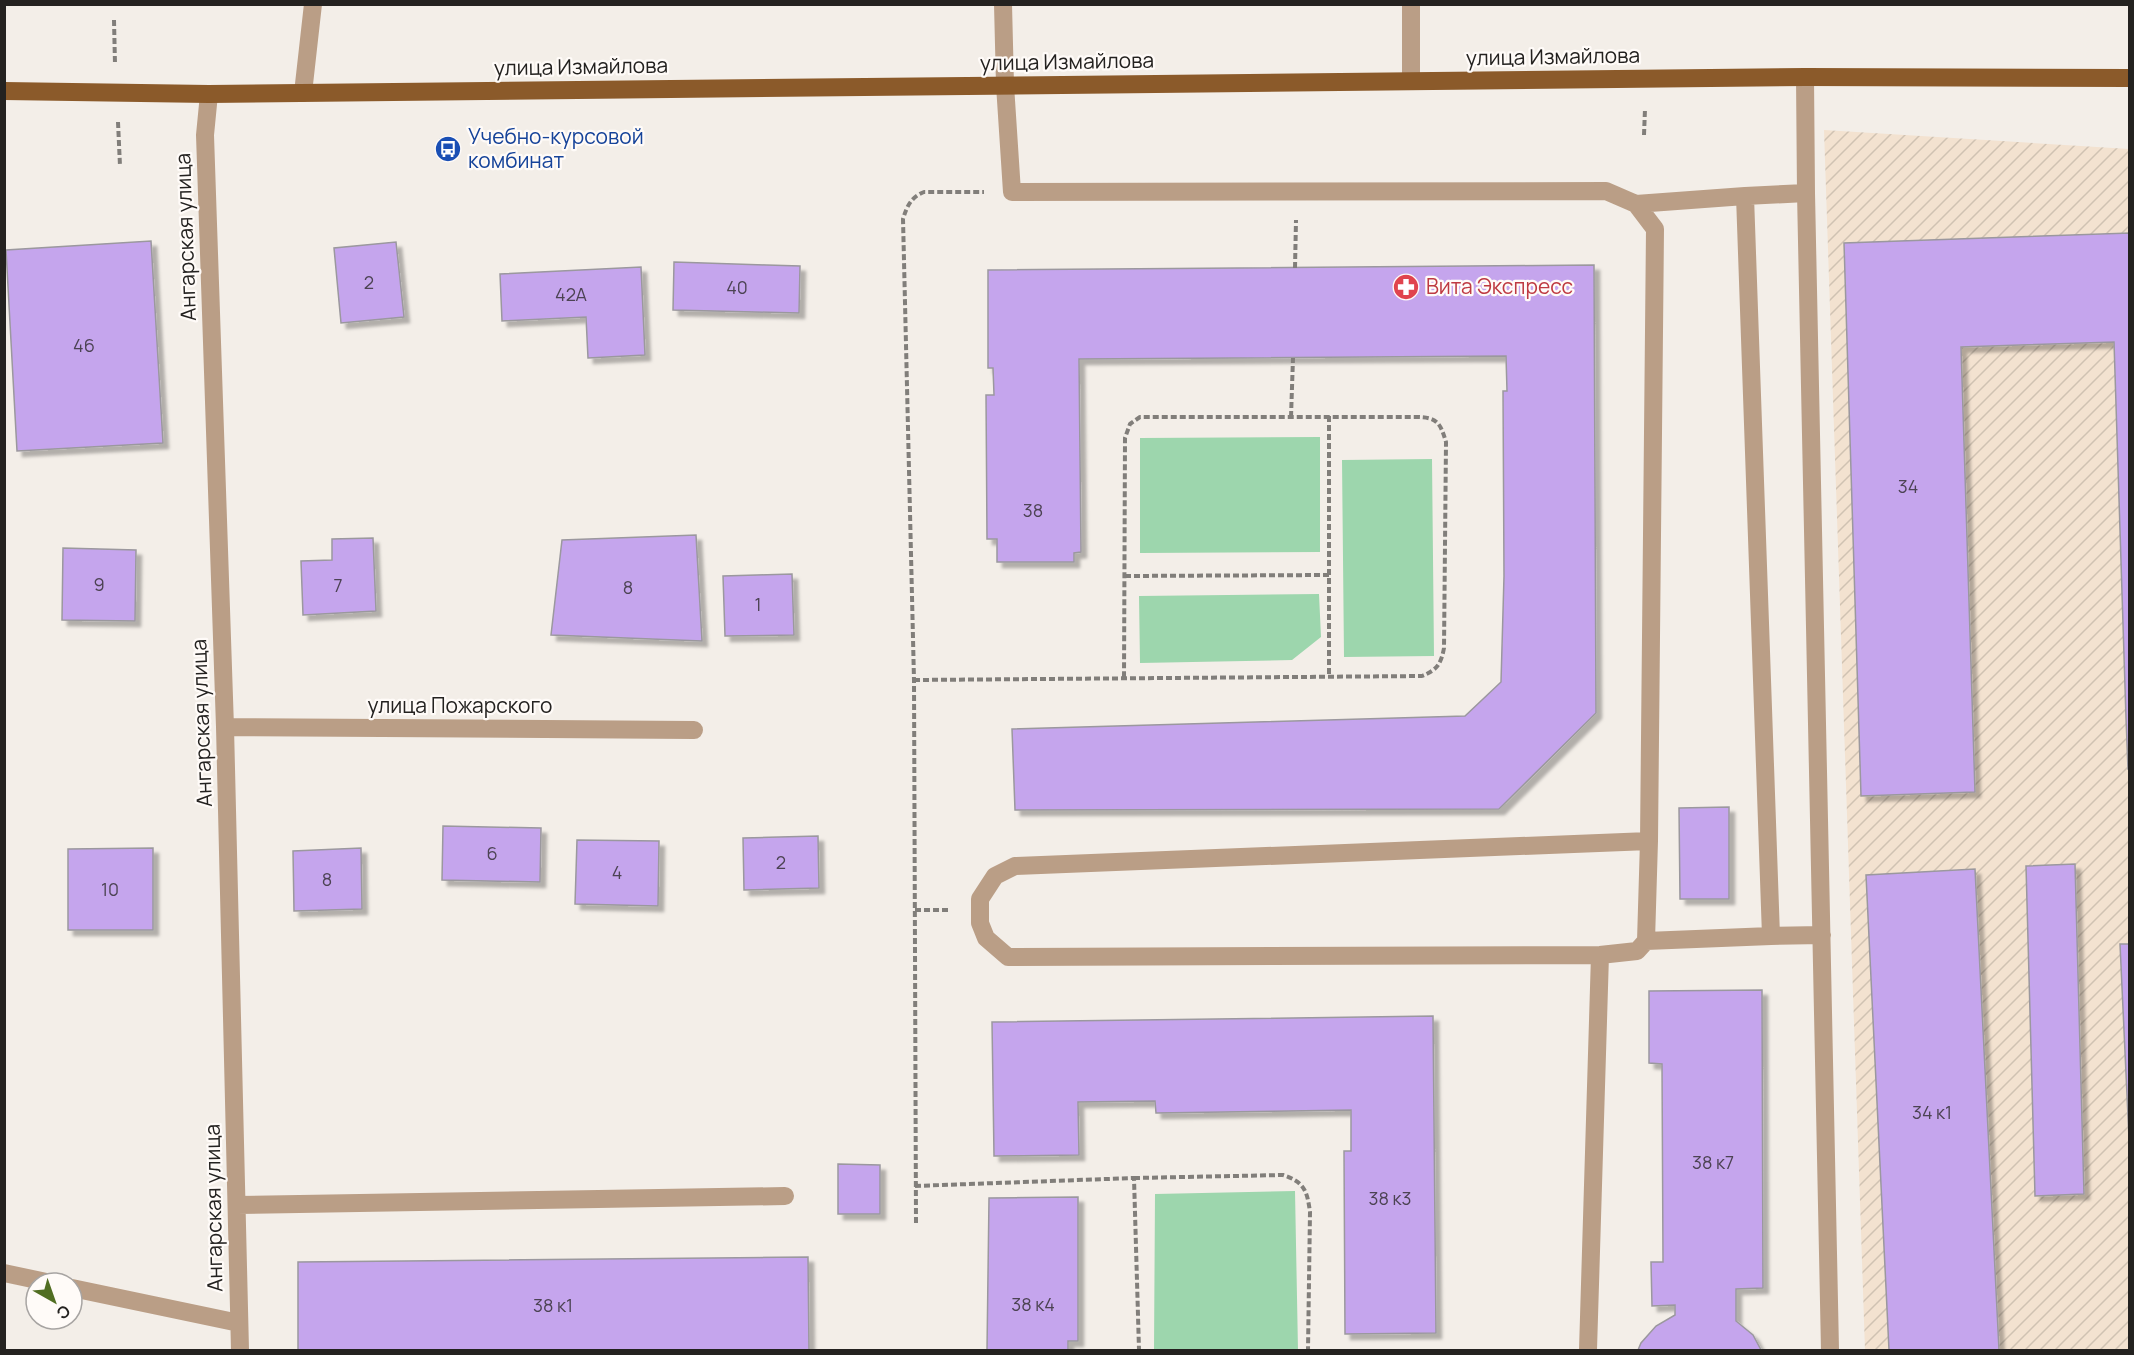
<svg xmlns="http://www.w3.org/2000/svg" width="2134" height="1355" viewBox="0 0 2134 1355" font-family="Manrope,sans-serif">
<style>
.industrial{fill:url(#industrial-furrows)}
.green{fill:#9dd6ad}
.building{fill:#c5a5ed;stroke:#9b989e;stroke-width:1.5;filter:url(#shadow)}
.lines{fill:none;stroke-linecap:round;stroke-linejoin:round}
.path{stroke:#817e7a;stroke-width:4;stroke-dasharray:6 3;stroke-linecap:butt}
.minor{stroke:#ba9e86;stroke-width:18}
.major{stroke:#8b5a2a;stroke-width:18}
.labels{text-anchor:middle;stroke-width:4.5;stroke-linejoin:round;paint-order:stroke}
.number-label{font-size:18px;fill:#4c4353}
.street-label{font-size:21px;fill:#242220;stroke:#fffbf8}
.transit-label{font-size:21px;fill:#164399;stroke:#fffbf8;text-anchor:start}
.health-label{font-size:21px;fill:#be3a42;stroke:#fffbf8;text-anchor:start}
</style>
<defs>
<pattern id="industrial-furrows" width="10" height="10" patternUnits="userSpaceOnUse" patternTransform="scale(1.5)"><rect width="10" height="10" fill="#f3e2d0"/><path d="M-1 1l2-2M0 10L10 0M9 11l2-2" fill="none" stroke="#d0c2b2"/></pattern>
<filter id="shadow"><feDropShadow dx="5.5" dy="5.5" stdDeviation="1.5" flood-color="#0004"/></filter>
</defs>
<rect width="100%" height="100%" fill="#f3eee8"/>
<path class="industrial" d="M1824 130 2129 149V1350H1865Z"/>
<path class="green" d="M1320 437V552L1140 553V438Z
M1432 459 1434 656 1344 657 1342 460Z
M1319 594 1321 637 1292 660 1140 663 1139 596Z
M1295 1191 1298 1350H1154L1155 1194Z"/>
<path class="building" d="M2130 233V769H2128L2126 718 2114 342 1961 347 1975 792 1861 796 1844 243Z
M151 241 163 443 17 451 6 250Z
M396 242 404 317 341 323 334 248Z
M674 262 800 266 799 313 673 310Z
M1594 265 1596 713 1499 809 1015 810 1012 729 1465 716 1501 682 1504 576 1503 391H1507L1506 356 1079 359 1081 552 1074 553V562H997V539H987L986 395H994L993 368H988V270Z
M641 267 645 355 588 358 586 317 502 321 500 274Z
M696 535 702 641 551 635 562 540Z
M373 538 376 611 303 615 301 561 332 560V539Z
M63 548 136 550 135 621 62 620Z
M792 574 794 635 725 636 723 576Z
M1729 807V899H1680L1679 808Z
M443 826 541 828 540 882 442 880Z
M818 836 819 888 744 890 743 838Z
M577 840 659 841 658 906 575 904Z
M153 848V930H68V849Z
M361 848 362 909 294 911 293 851Z
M2075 864 2084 1194 2035 1196 2026 866Z
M1975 869 1999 1350H1889L1866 875Z
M2120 944H2130V1160Z
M1762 990 1763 1288 1736 1289V1321L1753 1335 1761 1350H1638L1641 1343 1656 1326 1675 1315V1305L1652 1306 1651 1262H1663L1662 1064 1649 1063V991Z
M1433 1016 1436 1333 1345 1334 1344 1151H1351V1110L1156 1113 1155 1101 1078 1102 1079 1155 994 1156 992 1022Z
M838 1164 880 1165V1214H838Z
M1078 1197V1341H1068V1350H987L989 1198Z
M808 1257 809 1350H298V1262Z"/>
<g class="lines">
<path class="path" d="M114 20 115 64
M118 122 120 166
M1644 135 1645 109
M1295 268 1296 220
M1329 416V676
M1291 417 1293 358
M1125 576 1329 575
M914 680 1422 676C1437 670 1441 664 1444 648L1446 442C1440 422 1437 417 1415 417H1140L1130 424 1125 438 1124 679
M915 910H950
M1134 1178 1283 1175C1304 1182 1307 1190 1310 1212L1308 1350
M915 1186 1134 1178 1139 1350
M916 1223 914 680 903 219C907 206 911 197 924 192H984"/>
<path class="minor" d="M1003 4 1005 85 1012 192 1606 191 1636 204 1655 229 1649 841 1646 941 1637 951 1600 955 1008 957 986 938 980 923V899L995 876 1015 866 1649 841
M1411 4V81
M1805 77 1806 193 1830 1350
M303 93 313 4
M209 94 205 135 225 727 240 1350
M1636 204 1745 196
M225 727 694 730
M1771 936 1822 935
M1646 941 1771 936 1745 196 1806 193
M237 1205 785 1196
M4 1273 51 1283
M72 1288 239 1323
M1588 1350 1600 955"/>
<path class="major" d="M4 91 209 94 1805 77 2130 78"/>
</g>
<defs>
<g id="bus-disc" transform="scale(1.35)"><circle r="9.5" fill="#1a4fb4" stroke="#fffbf8"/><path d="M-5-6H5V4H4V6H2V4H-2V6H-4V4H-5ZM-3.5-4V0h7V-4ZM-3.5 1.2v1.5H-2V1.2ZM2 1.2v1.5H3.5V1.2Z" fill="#fff"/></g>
<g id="pharmacy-disc" transform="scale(1.35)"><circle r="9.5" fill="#e0444e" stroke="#fffbf8"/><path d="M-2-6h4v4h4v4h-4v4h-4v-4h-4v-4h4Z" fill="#fff"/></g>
</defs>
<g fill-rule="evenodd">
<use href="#bus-disc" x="448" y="149"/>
<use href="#pharmacy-disc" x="1406" y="287"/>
</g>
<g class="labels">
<g class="number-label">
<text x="369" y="289">2</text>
<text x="737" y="294">40</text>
<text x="571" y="301">42А</text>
<text x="84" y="352">46</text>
<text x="1908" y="493">34</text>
<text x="1033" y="517">38</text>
<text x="99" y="591">9</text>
<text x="338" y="592">7</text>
<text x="628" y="594">8</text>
<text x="758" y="611">1</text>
<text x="492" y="860">6</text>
<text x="781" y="869">2</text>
<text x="617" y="879">4</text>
<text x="327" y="886">8</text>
<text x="110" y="896">10</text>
<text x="1932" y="1119">34 к1</text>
<text x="1713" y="1169">38 к7</text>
<text x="1390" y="1205">38 к3</text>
<text x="1033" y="1311">38 к4</text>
<text x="553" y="1312">38 к1</text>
</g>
<g class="street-label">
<text transform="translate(1553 57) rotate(-1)" y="7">улица Измайлова</text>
<text transform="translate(1067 62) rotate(-1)" y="7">улица Измайлова</text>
<text transform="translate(581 67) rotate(-1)" y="7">улица Измайлова</text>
<text transform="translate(186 237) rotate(-92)" y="7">Ангарская улица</text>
<text x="460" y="713">улица Пожарского</text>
<text transform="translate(202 723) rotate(-92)" y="7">Ангарская улица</text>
<text transform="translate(214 1208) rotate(-91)" y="7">Ангарская улица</text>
</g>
<g class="transit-label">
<text x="468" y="144">Учебно-курсовой<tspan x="468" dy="24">комбинат</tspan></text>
</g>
<g class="health-label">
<text x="1426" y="294">Вита Экспресс</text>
</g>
</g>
<rect width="2134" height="1355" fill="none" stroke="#242220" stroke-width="12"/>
<g transform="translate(54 1301) rotate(140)"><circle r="28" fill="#fffbf8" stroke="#a7a4a2" stroke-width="1.5"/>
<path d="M0-4.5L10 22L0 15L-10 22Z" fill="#516e22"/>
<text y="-9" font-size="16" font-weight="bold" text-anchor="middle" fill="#242220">С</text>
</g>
</svg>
